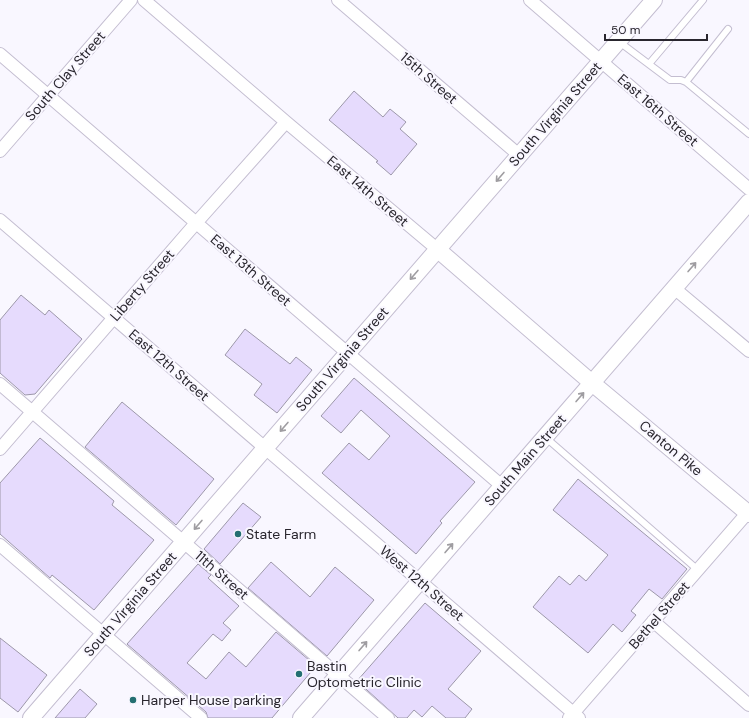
<svg xmlns="http://www.w3.org/2000/svg" width="749" height="718" viewBox="0 0 749 718" font-family="'DM Sans',sans-serif">
<style>
.building{fill:#e6dbfd;stroke:#9d98aa}
.lines{fill:none;stroke-linecap:round;stroke-linejoin:round}
.service-casing{stroke:#c4bed1;stroke-width:8}
.minor-casing{stroke:#c4bed1;stroke-width:14}
.secondary-casing{stroke:#c4bed1;stroke-width:18}
.service{stroke:#fff;stroke-width:6}
.minor{stroke:#fff;stroke-width:12}
.secondary{stroke:#fff;stroke-width:16}
.oneway{stroke:#9f9da1}
.poi-dot{fill:#246f72;stroke:#f9f7ff;stroke-width:1.5}
.labels{text-anchor:middle;stroke-width:4;stroke-linejoin:round;paint-order:stroke}
.street-label{font-size:14px;fill:#29262e;stroke:#f9f7ff}
.poi-label{font-size:14px;fill:#29262e;stroke:#f9f7ff;text-anchor:start}
</style>
<rect width="100%" height="100%" fill="#f9f7ff"/>
<path class="building" d="M354 91 383 117 390 109 406 122 400 129 417 144 391 175 376 162 378 161 329 120Z
M21 295 45 315 49 310 82 339 35 394 25 395 0 373V320Z
M245 329 290 364 296 357 312 370 277 413 254 395 262 384 225 355Z
M354 378 475 482 440 521 442 523 416 554 322 473 349 443 369 460 390 436 361 410 341 433 321 416Z
M122 402 214 479 176 525 85 447Z
M40 438 114 501 112 505 154 540 94 610 52 575 50 578 0 534V483Z
M578 479 687 569 662 599 649 589 631 611 636 615 622 632 613 624 588 653 533 607 559 576 570 585 579 575 586 581 608 555 553 510Z
M243 503 261 517 220 564 204 549Z
M271 562 310 597 335 567 374 600 327 656 248 588Z
M198 564 211 575 208 578 239 606 223 623 231 630 222 641 213 634 187 663 206 679 229 652 246 667 276 632 316 666 272 718H208L206 712 127 644Z
M425 603 481 651 448 689 472 709 465 718H446L432 706 422 717 414 710 407 718H398L357 681Z
M0 638 47 675 18 712 0 698Z
M80 689 97 704 85 718H55Z"/>
<g class="lines">
<g class="service-casing">
<path id="service" d="M618 41 670 80H681L686 82 749 134
M649 64 703 0
M686 82 728 29
M545 437 698 570"/>
</g>
<g class="minor-casing">
<path id="minor" d="M144 0 286 122 437 249
M338 0 519 155
M530 0 749 189
M0 54 502 486
M0 151 131 0
M0 220 579 718
M674 288 749 351
M0 384 388 718
M0 449 196 223 286 122
M0 545 201 718
M653 621 749 705
M569 718 749 511"/>
</g>
<g class="secondary-casing">
<path id="secondary" d="M437 249 592 383 749 514
M31 718 654 0
M301 718 749 202"/>
</g>
<use href="#service" class="service"/>
<use href="#minor" class="minor"/>
<use href="#secondary" class="secondary"/>
</g>
<defs><path id="oneway-shaft" d="M-6 0H5M1.5-3L5.5 0L1.5 3" fill="none" stroke-width="1.6" stroke-linecap="round" stroke-linejoin="round"/></defs>
<g class="oneway">
<use href="#oneway-shaft" transform="translate(500 177) rotate(131)"/>
<use href="#oneway-shaft" transform="translate(692 267) rotate(-49)"/>
<use href="#oneway-shaft" transform="translate(414 275) rotate(131)"/>
<use href="#oneway-shaft" transform="translate(580 397) rotate(-49)"/>
<use href="#oneway-shaft" transform="translate(284 427) rotate(131)"/>
<use href="#oneway-shaft" transform="translate(198 525) rotate(131)"/>
<use href="#oneway-shaft" transform="translate(449 548) rotate(-49)"/>
<use href="#oneway-shaft" transform="translate(363 646) rotate(-49)"/>
</g>
<g class="poi-dot">
<circle cx="238" cy="534" r="4"/>
<circle cx="299" cy="674" r="4"/>
<circle cx="133" cy="700" r="4"/>
</g>
<g class="labels">
<g class="street-label">
<text transform="translate(65 76) rotate(-49)" y="5">South Clay Street</text>
<text transform="translate(429 78) rotate(41)" y="5">15th Street</text>
<text transform="translate(658 110) rotate(41)" y="5">East 16th Street</text>
<text transform="translate(555 114) rotate(-49)" y="5">South Virginia Street</text>
<text transform="translate(368 191) rotate(40)" y="5">East 14th Street</text>
<text transform="translate(251 270) rotate(41)" y="5">East 13th Street</text>
<text transform="translate(142 285) rotate(-49)" y="5">Liberty Street</text>
<text transform="translate(342 359) rotate(-49)" y="5">South Virginia Street</text>
<text transform="translate(169 365) rotate(41)" y="5">East 12th Street</text>
<text transform="translate(671 448) rotate(40)" y="5">Canton Pike</text>
<text transform="translate(525 460) rotate(-49)" y="5">South Main Street</text>
<text transform="translate(222 575) rotate(41)" y="5">11th Street</text>
<text transform="translate(422 583) rotate(41)" y="5">West 12th Street</text>
<text transform="translate(130 604) rotate(-49)" y="5">South Virginia Street</text>
<text transform="translate(659 615) rotate(-49)" y="5">Bethel Street</text>
</g>
<g class="poi-label">
<text x="246" y="539">State Farm</text>
<text x="307" y="671">Bastin<tspan x="307" dy="16">Optometric Clinic</tspan></text>
<text x="141" y="705">Harper House parking</text>
</g>
</g>
<path d="M605 34v6h102v-6" fill="none" stroke="#29262e" stroke-width="2"/>
<text x="611" y="34" font-size="12" fill="#29262e" stroke="#f9f7ff" stroke-width="3" paint-order="stroke">50 m</text>
</svg>
